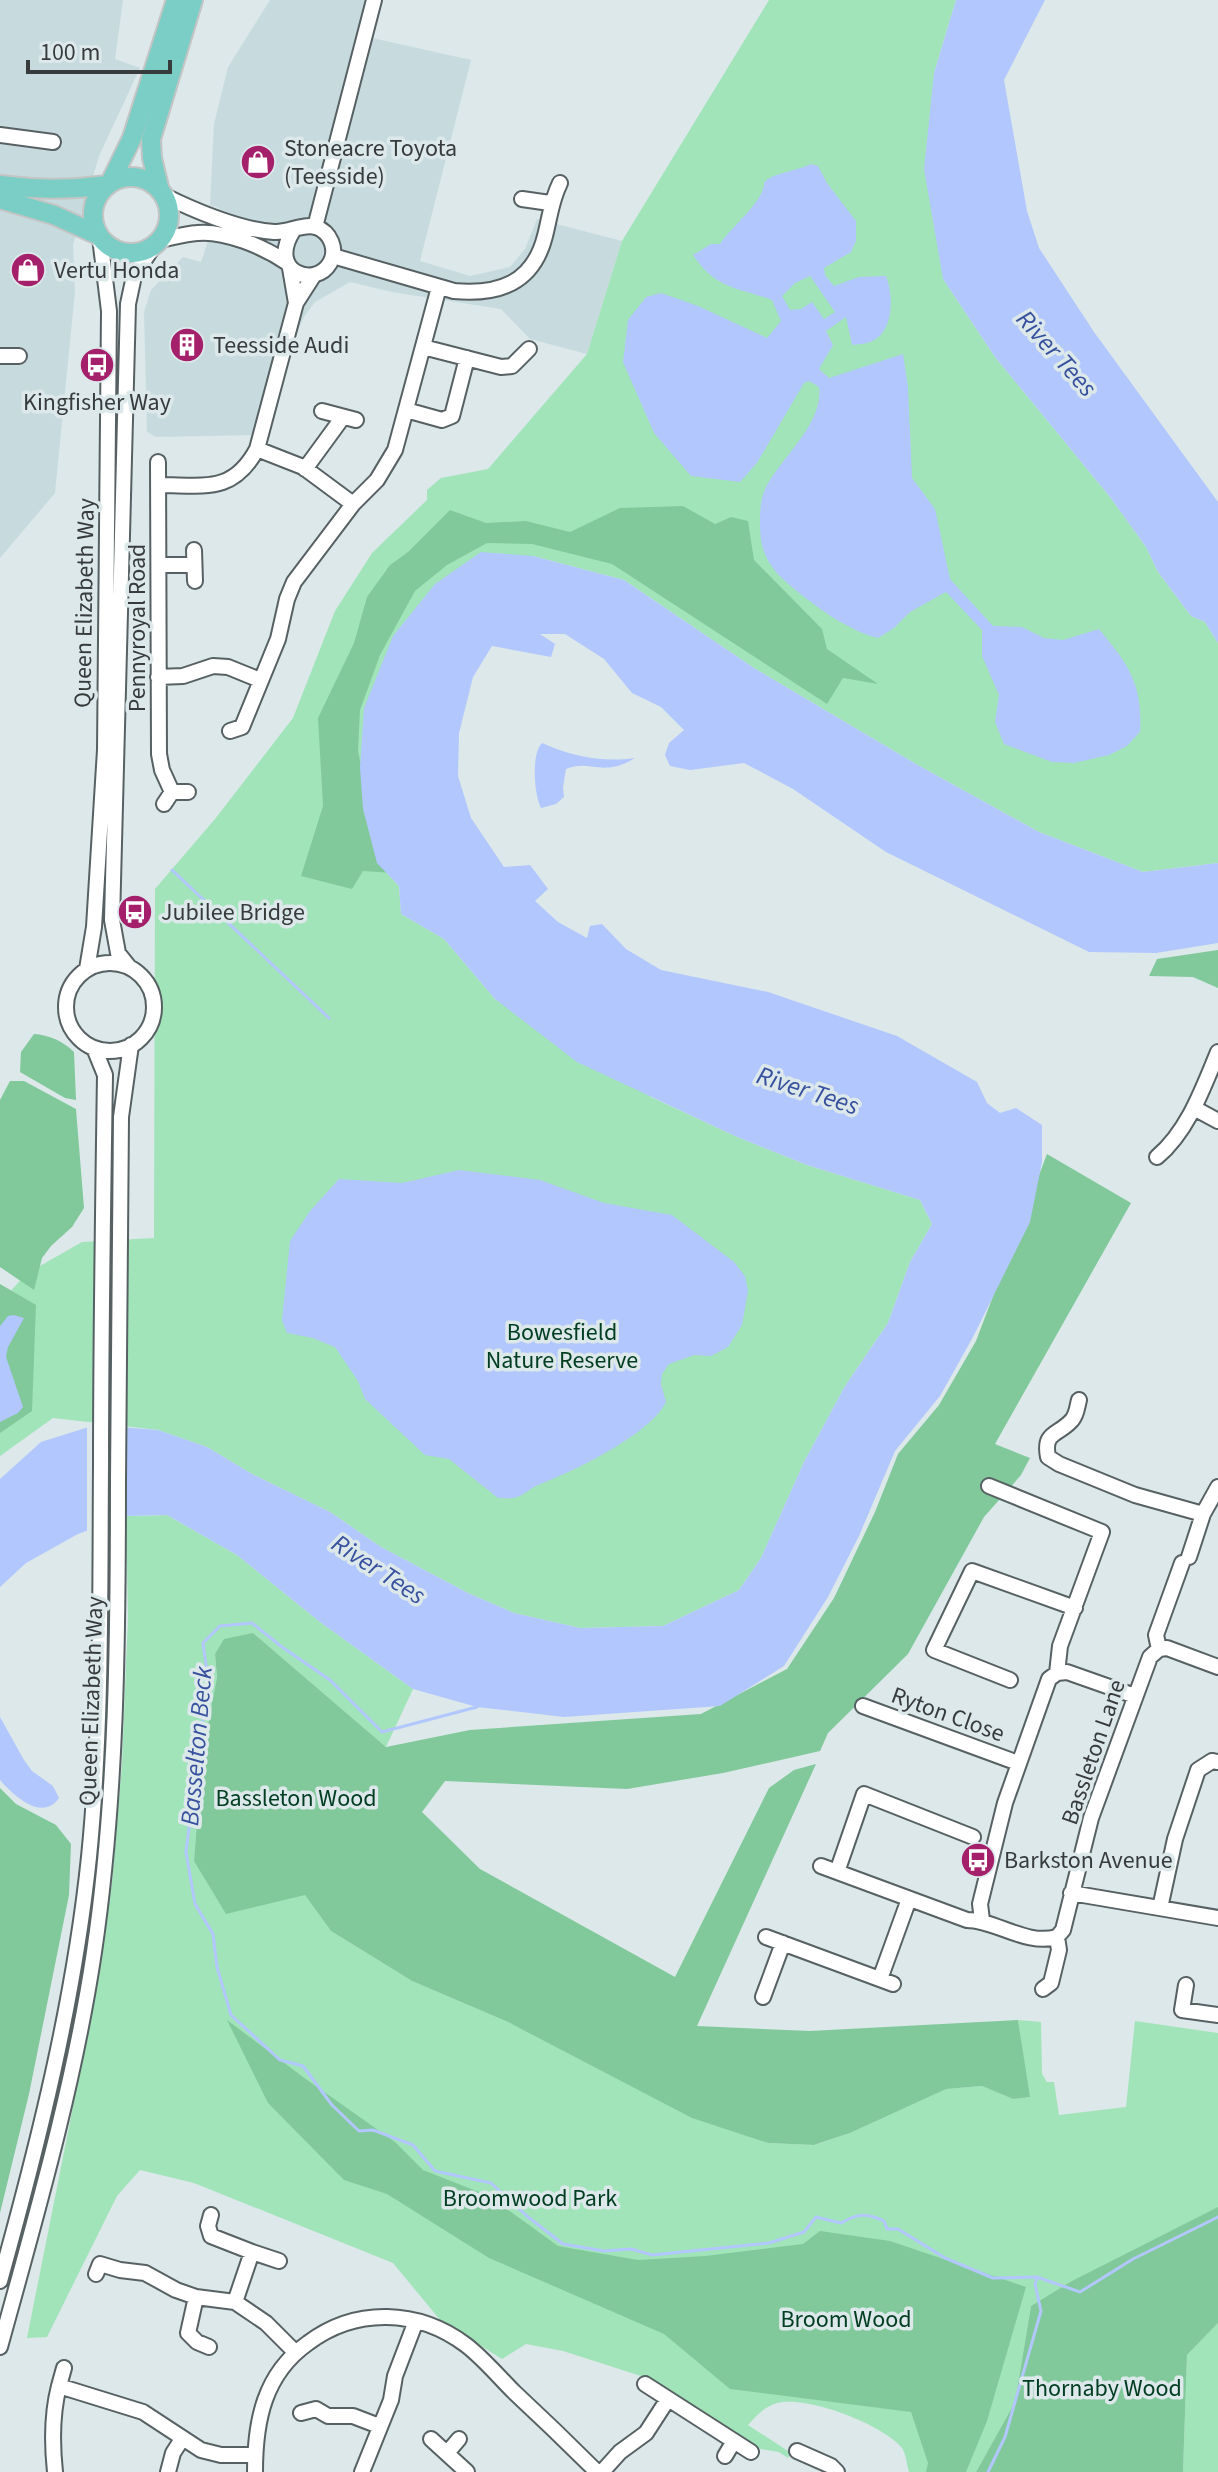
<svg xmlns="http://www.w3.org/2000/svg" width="1218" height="2472" viewBox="0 0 1218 2472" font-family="'Source Sans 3',sans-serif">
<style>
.built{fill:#c7dbdf}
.green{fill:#a1e4b9}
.forest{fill:#81c99b}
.water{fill:#b2c7fd;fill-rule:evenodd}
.pier{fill:#dce8ea}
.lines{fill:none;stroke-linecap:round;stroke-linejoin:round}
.stream{stroke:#b2c7fd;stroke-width:3}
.minor-casing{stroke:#576164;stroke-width:18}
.major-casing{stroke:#c3c4c4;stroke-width:22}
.minor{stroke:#fff;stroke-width:14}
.major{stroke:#7bcec5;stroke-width:18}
.labels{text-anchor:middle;stroke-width:7;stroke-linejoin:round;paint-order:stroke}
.poi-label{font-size:24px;fill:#373b3c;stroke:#dce8ea;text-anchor:start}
.street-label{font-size:24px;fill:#373b3c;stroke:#dce8ea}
.park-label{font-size:24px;fill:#013d21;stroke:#dce8ea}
.water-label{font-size:26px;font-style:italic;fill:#38519e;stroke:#dce8ea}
</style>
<rect width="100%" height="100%" fill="#dce8ea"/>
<path class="built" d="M0 0H123L115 59 140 68 99 156 73 245 75 291 55 493 0 558Z
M270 0H368L359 35 471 60 420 261 470 276 510 267 525 249 537 219 622 241 587 354 530 339 501 309 392 292 350 282 315 302 304 317 274 384 260 435 156 437 147 432 144 312 151 290 183 257 201 262 219 208 210 205 214 124 228 67Z"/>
<path class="green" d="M769 0H956L934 73 943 279 995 357 1110 497 1146 547 1158 572 1191 616 1205 622 1218 643V863L1143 872 1039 832 916 764 754 668 624 580 533 556 377 863 399 886 401 914 444 939 495 999 651 1097 735 1136 807 1165 920 1200 932 1224 910 1262 888 1323 845 1386 804 1462 761 1558 739 1590 663 1626 580 1628 514 1613 468 1593 381 1547 330 1512 252 1474 207 1447 158 1430 53 1418 0 1456V1303L26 1274 82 1242 154 1238 155 889 215 819 293 718 335 611 372 553 427 500V490L441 478 488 469 587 354 622 241Z
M167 1515 237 1555 320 1622 413 1689 386 1747 253 1633 215 1654 217 1677 202 1756 194 1861 305 1894 331 1931 412 1981 508 2022 768 2143 815 2145 850 2133 945 2089 982 2086 1013 2099 1029 2097 1018 2020 1041 2022 1042 2074 1047 2082H1054L1059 2115 1126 2107 1135 2021 1218 2033V2208L1031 2306 1015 2402 976 2472H909C907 2465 906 2454 902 2448 883 2424 806 2395 777 2403 764 2407 757 2415 748 2425L791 2453 788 2458 779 2452 755 2448 641 2376 563 2351 526 2344 502 2359 441 2321 393 2263 194 2183 140 2170 117 2196 47 2337 27 2338 71 2117 112 1883 122 1764 128 1618 126 1516Z
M1218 2323V2472H1183L1187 2355Z"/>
<path class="forest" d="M683 506 715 524 731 517 748 521 754 560 822 629 827 649 878 684 843 678 827 704 612 564 532 544 487 543 447 565 415 591 380 655 360 710 358 751 375 831 394 873 363 871 352 889 301 876 323 806 318 718 354 643 367 597 390 565 408 552 450 510 486 523 526 521 570 532 620 508Z
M1218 950V988L1193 977 1149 976 1157 959Z
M34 1034C49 1035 63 1041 74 1052L76 1100 65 1098 20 1072 21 1052Z
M10 1081H24L76 1109 84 1208 72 1227 51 1246 42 1258 34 1290 0 1267V1100Z
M1047 1154 1131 1203 995 1444 1030 1458 1021 1475 984 1517 908 1654 828 1733 820 1751 723 1773 627 1789 445 1781 422 1812 480 1869 675 1977 769 1788 794 1770 816 1764 697 2026 810 2031 1018 2020 1030 2097 1013 2099 982 2086 946 2089 850 2133 814 2145 768 2143 692 2118 508 2022 412 1981 331 1931 305 1895 226 1914 194 1861 202 1756 217 1677 215 1654 224 1639 253 1633 386 1747 470 1730 701 1714 787 1669 834 1598 875 1512 898 1454 939 1405 976 1341Z
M0 1284 36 1305 32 1411 0 1433Z
M0 1788 16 1804 56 1825 71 1844 69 1895 29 2094 0 2213Z
M227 2020 303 2077 395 2142 423 2170 489 2196 558 2246 638 2260 705 2256 803 2244 820 2231 890 2241 1026 2287 987 2421 966 2472H926L928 2463 911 2412 730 2389 664 2334 489 2258 387 2194 344 2180 268 2103Z
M1218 2207V2323L1187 2355 1183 2472H976L1015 2402 1031 2306 1072 2281Z"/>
<path class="water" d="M956 0H1045L1004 80 1027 211 1039 248 1094 332 1218 502V643L1205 622 1191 616 1158 572 1146 547 1110 497 995 357 943 279 924 169 934 73Z
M811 164 818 166 827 183 856 221V241L851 252 824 268 825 275 834 286 859 277 886 276C893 293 894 326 877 338 870 344 860 344 852 345L846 317 826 331 833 345 819 369 829 378 903 354 908 387 912 478 935 509 950 579 993 626 1022 627 1044 638 1063 640 1099 629C1128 664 1143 684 1140 732L1127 746 1109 755 1074 763 1052 762 1004 744 995 722 999 695 982 656V630L946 592 910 612 894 628 878 638C850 631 820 610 798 592 773 572 760 558 760 525 760 512 760 501 765 489 780 458 824 424 819 387L809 381 804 383 757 463 740 482 691 476 654 433 623 362 628 320 646 297 661 293 698 306 767 338 781 321 772 300C736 287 716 289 693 255L711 244H720C731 227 765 200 764 183 771 173 797 171 811 164ZM810 276 835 312 824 319 812 302 801 309 790 310 782 296 795 283Z
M481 552 533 556 624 580 754 668 916 764 1039 832 1143 872 1218 863V943L1156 953 1089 952 886 852 793 789 744 763 690 770 670 766 665 755 669 743 684 730 661 707 632 693 604 659 565 634H540L555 644 551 657 492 646 473 677 459 733 458 776 471 818 504 867 530 865 548 889 535 901 558 922 587 938 590 926 602 924 626 949 661 970 768 992 897 1036 977 1082 987 1103 1000 1113 1016 1108 1042 1125V1162L1030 1222 973 1337 940 1396 895 1451 859 1536 828 1597 784 1666 720 1706 564 1717 477 1707 413 1689 320 1622 237 1555 167 1515 126 1516 78 1534 26 1563 0 1587V1479L41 1442 95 1425 158 1430 207 1447 252 1474 330 1512 381 1547 468 1593 514 1613 580 1628 663 1626 739 1590 761 1558 804 1462 845 1386 888 1323 910 1262 932 1224 920 1200 807 1165 735 1136 577 1062 495 999 444 939 401 914 399 886 377 863 363 809 360 768 364 708 393 636 435 584Z
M542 743C570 756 603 763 635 758 603 778 590 759 566 769L563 787 564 797 556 804 541 808C534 794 531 754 542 743Z
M459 1170 540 1180 604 1203 672 1215 734 1262 745 1276 748 1291 742 1325 728 1347 711 1356 694 1355 669 1364 662 1374 661 1384 666 1402C650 1435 572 1472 538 1485 531 1488 524 1495 517 1497 511 1499 504 1498 498 1498L449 1459 425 1455 365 1399 358 1381 335 1347 313 1338 287 1333 282 1320 290 1241 310 1211 339 1179 402 1183Z
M14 1315 24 1318 8 1347 6 1357 23 1407 18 1413 0 1422V1326L8 1316Z
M0 1717 24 1760 32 1771 53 1786 59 1798C42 1822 14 1796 0 1780Z"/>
<path class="pier" d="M95 1421 126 1424V1520L87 1535V1423Z"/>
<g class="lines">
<path class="stream" d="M172 870 329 1018
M477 1707 382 1732 330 1680 282 1647 252 1623 220 1626 203 1643 208 1679 186 1852 195 1904 213 1934 217 1967 231 2015 280 2060 303 2066 332 2105 359 2131 373 2130 413 2145 435 2171 491 2183 528 2217 563 2244 604 2251 631 2249 652 2255 769 2243 804 2232 816 2217 841 2223C858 2213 867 2213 884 2221L887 2229H898L945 2258 993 2278 1037 2277 1080 2292 1133 2259 1218 2217
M988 2472 1005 2437 1041 2311 1035 2284 1037 2278"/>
<g class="minor-casing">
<path id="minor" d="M0 135 53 142
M163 195C193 210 240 230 274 232 288 233 303 223 316 227 330 232 338 249 330 263 315 289 267 272 293 231
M522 199 550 203
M315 227 374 0
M159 240C171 238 184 234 197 233 224 230 264 247 286 262
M333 256 454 291C498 295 533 284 545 236 550 217 551 201 560 183
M290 268 296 303 314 275
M423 347 501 367 512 366 529 349
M0 356H19
M406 410 442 420 452 416 467 358
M322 411 356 420
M257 449 303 467 353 504
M158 462 159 754 162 770 172 792
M305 469 343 417
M159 485C204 485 233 494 257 449L296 303
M194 550 195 581
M159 565H194
M158 677 183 676 213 666 228 667 260 680
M230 731 242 727 278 639 287 599 294 582 353 504 377 480 395 450 439 287
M164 804 172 792H188
M66 1007a44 44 0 1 1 88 0a44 44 0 1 1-88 0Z
M130 968 118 953 112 920 128 304 134 276 155 244
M87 969 94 927 105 750 109 311 100 238
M1194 1108 1218 1121
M1157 1157C1188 1131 1203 1088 1218 1052
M1079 1400C1077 1407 1077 1414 1072 1420 1058 1436 1043 1431 1048 1457L1059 1464 1135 1495 1203 1514
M989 1486 1102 1532 1060 1646 1057 1673
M1189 1557 1203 1514 1218 1487
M1159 1649 1156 1635 1182 1563
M1159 1649 1167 1648 1218 1667
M1010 1680 934 1650 972 1571 1075 1608
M863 1706 1018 1763
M821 1866 967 1920C996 1920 1026 1946 1057 1937
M837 1872 864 1794 973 1837
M1071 1893 1218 1918
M1160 1908 1175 1839 1198 1770 1212 1761 1218 1762
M982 1920 980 1904 1005 1803 1049 1679 1057 1673 1067 1672 1135 1696
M766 1937 893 1984
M880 1979 909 1899
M1186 1985 1182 2010 1218 2015
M1043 1989 1051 1983 1059 1950 1057 1937 1063 1930 1091 1818 1150 1657 1159 1649
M763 1997 783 1943
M211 2215 208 2226 211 2236 252 2252 235 2302
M252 2252 279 2261
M96 2274 100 2264 120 2270 145 2273 176 2290 196 2297 235 2302 266 2323 295 2352
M0 2281C39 2141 74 2001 89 1857 102 1727 100 1596 101 1466 101 1336 103 1205 105 1075L94 1048
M196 2297 188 2333 197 2342 209 2347
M0 2347C36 2216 74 2086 94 1952 117 1796 118 1637 118 1479 119 1358 120 1237 121 1117L131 1045
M645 2384 751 2452
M59 2386 64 2368
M301 2413 316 2409 328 2416H353L379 2426
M431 2439 467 2472
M797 2451 831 2466 837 2472
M447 2453 459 2439
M725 2456 734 2441
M55 2472C52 2444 52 2413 59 2386L143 2412 201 2450 221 2455H255
M168 2472 173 2453 182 2439
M255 2472C255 2421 264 2374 308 2343 356 2307 418 2309 466 2345 483 2358 498 2376 514 2392 542 2418 570 2445 597 2472
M362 2472 391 2400 395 2376 416 2321
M602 2472 620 2452 646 2433 668 2399"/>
</g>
<g class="major-casing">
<path id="major" d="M93 215a38 38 0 1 1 76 0a38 38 0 1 1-76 0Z
M110 183 132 138 176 0
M0 185C37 190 71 190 108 185
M160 191 152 158 151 139 193 0
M0 199 54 215 98 235"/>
</g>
<use href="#minor" class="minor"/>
<use href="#major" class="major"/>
</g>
<defs>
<g id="shop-disc" transform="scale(1.8)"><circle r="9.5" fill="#a5206b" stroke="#dce8ea"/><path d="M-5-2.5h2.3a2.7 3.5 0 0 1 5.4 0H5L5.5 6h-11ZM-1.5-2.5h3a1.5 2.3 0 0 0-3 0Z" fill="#fff"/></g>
<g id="building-disc" transform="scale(1.8)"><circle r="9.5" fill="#a5206b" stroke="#dce8ea"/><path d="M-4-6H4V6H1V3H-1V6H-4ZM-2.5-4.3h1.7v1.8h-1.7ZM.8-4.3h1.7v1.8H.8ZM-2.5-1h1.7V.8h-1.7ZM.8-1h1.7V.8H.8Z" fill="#fff"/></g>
<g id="bus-disc" transform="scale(1.8)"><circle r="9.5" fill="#a5206b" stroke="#dce8ea"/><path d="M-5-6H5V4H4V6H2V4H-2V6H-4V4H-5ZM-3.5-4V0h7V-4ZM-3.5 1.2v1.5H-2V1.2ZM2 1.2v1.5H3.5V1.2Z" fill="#fff"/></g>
</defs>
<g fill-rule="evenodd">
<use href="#shop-disc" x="258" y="162"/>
<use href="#shop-disc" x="28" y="270"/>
<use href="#building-disc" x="187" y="345"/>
<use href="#bus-disc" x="97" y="365"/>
<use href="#bus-disc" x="135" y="912"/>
<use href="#bus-disc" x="978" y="1860"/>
</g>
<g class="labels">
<g class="poi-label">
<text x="284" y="156">Stoneacre Toyota<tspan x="284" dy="28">(Teesside)</tspan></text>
<text x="54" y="278">Vertu Honda</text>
<text x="213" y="353">Teesside Audi</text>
<text x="97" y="410" text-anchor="middle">Kingfisher Way</text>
<text x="161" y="920">Jubilee Bridge</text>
<text x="1004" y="1868">Barkston Avenue</text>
</g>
<g class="street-label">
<text transform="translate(84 603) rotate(-89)" y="8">Queen Elizabeth Way</text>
<text transform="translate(137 628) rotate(-90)" y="8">Pennyroyal Road</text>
<text transform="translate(91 1701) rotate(-88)" y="8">Queen Elizabeth Way</text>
<text transform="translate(948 1714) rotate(20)" y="8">Ryton Close</text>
<text transform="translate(1093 1752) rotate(-71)" y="8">Bassleton Lane</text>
</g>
<g class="park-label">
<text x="562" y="1340">Bowesfield<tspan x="562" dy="28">Nature Reserve</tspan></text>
<text x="296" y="1806">Bassleton Wood</text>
<text x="530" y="2206">Broomwood Park</text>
<text x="846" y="2327">Broom Wood</text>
<text x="1102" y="2396">Thornaby Wood</text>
</g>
<g class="water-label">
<text transform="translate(1057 353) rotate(48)" y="9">River Tees</text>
<text transform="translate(808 1090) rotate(18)" y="9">River Tees</text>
<text transform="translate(379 1569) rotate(33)" y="9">River Tees</text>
<text transform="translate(196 1746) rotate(-85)" y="9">Basselton Beck</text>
</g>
</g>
<path d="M28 60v12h142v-12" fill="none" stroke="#373b3c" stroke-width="4"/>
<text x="40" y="60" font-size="24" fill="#373b3c" stroke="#dce8ea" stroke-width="6" paint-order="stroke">100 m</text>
</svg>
